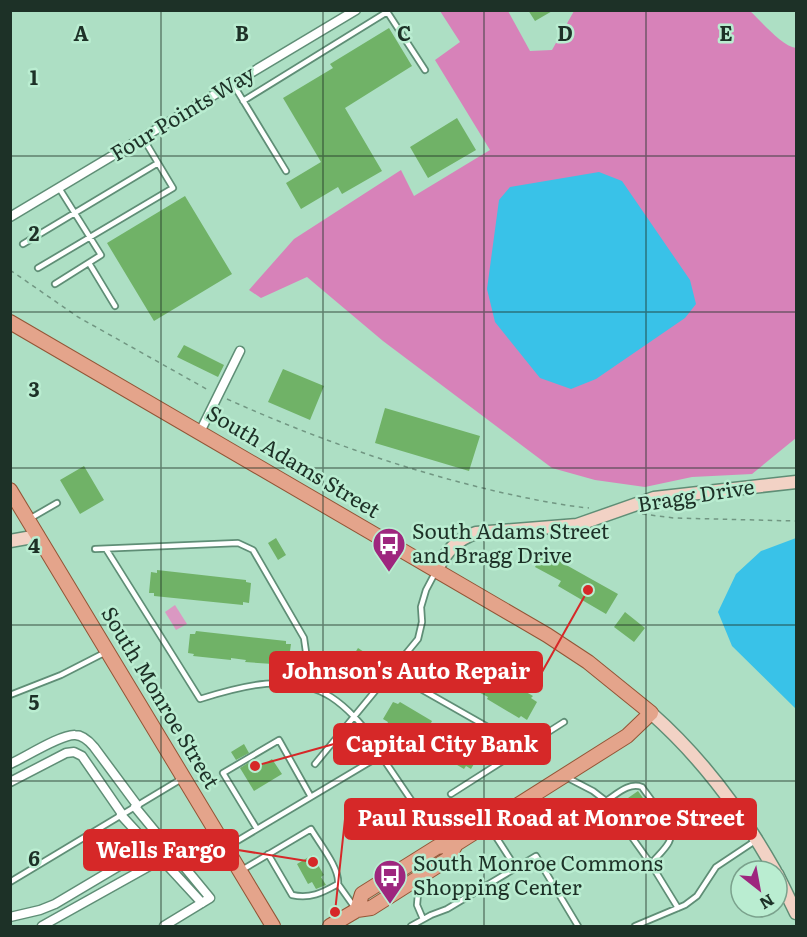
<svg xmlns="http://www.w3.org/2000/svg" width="807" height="937" viewBox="0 0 807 937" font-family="Literata,serif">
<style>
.green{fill:#da98c2}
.forest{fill:#d782b9}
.water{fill:#39c2e8}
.building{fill:#70b267}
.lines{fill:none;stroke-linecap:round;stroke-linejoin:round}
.lane-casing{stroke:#5f8e76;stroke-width:8}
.street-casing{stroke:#5f8e76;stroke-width:11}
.secondary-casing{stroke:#5f8e76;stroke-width:15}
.primary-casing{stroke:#935536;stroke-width:16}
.path{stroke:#719682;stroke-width:1.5;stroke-dasharray:4.5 4.5;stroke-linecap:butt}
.lane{stroke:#fff;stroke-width:4.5}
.street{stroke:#fff;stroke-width:8}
.secondary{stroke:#f2d2c5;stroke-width:12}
.primary{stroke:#e4a48b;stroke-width:14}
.grid{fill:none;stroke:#1d3127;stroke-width:1.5;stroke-opacity:0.55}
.labels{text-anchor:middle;stroke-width:5;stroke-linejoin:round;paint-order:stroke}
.street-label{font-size:21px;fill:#1d3127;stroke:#baedd1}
.poi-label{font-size:21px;fill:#1d3127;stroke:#baedd1;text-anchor:start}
.grid-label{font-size:20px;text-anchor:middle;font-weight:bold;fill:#1d3127;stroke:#baedd1;stroke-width:5;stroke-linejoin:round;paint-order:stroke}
.leader{fill:none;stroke:#d62828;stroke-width:2}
.callout-dot{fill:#d62828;stroke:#baedd1;stroke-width:2}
.callout{fill:#d62828;stroke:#d62828;stroke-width:2}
.callout-label{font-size:22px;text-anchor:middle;font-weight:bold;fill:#fff}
</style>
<rect width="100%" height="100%" fill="#addfc4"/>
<path class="green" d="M175 605 187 624 176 630 165 612Z"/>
<path class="forest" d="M440 11H508L530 51 552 50 574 11H750C761 21 782 46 796 48V438L752 474 692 477 645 487 595 480 552 468 383 341 307 277 261 298 249 290 294 239 401 170 414 196 490 150 435 60 460 42Z"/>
<path class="water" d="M599 172 622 181 690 280 696 304 685 318 596 379 571 389 540 378 495 322 487 289 499 200 510 187Z
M796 538V709L732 646 718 612 736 574 761 551Z"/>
<path class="building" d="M528 10H554L535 21Z
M389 28 412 66 345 108 382 171 342 194 338 187 301 209 286 183 321 162 283 98 333 68 330 64Z
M457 118 476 150 428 178 410 147Z
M185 196 232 274 154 321 107 243Z
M184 345 224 365 218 377 177 357Z
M283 369 324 386 310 420 268 402Z
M385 408 480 436 469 471 375 443Z
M84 466 104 500 80 514 60 480Z
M276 538 286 555 278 560 268 543Z
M543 552 618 594 606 614 558 586 561 581 535 567Z
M157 570 246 580V582L251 583 249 603 243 602V605L154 596V593H149L151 572 157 573Z
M625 612 645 628 634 642 614 627Z
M196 631 286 641V644H291L288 665 245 662 246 660 231 658V660L193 656 194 654 188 653 190 634H195Z
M358 648 370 656 356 683 353 681 350 685 347 683 345 687 337 681 339 678 324 668 334 654 348 664Z
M449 651 453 654 455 652 487 670 486 672 498 680 500 677 533 696 531 698 537 702 527 720 521 716 519 718 487 699 488 697 442 673 444 671 439 668Z
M393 702 398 704 400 702 432 721 431 723 444 730 445 728 477 747 475 749 481 752 471 769 466 766 464 769 387 724 388 722 383 719Z
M244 744 249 753 236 760 231 752Z
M272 759 282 774 254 791 240 768 253 760 258 768Z
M638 791 657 818 645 825 628 798Z
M312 855 324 875 321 877 326 885 316 889 312 882 308 884 297 864Z"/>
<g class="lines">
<g class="lane-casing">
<path id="lane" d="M386 10 425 70
M233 84 286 171
M243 101 387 12
M23 244 158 163
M89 263 115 306
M38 268 173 188 143 138
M55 284 101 255 59 188
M31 518 57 503
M95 549 238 543 253 550 304 638 307 659 303 686
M106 549 200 699C241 686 292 672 331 697 351 710 365 729 380 747
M391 672 500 734 514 754
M10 695 61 675 106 652
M315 764 418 639 422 622 421 607 426 590 435 573
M566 777 593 791 606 801 651 864 678 908
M451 794 564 722
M606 801C617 794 629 782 642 787 650 799 676 829 669 842 665 850 656 857 651 864
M489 826 516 868
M257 829 223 773 279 740 311 797
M227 847 373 760H384L441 844
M268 854 292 895C310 899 322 893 338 884
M242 870 311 829C319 843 340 868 338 884L355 908
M10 882 183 778
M419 882 417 905 423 919
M411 926 431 915 447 909 536 856 578 926
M635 926 685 905 697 896 716 867 755 841"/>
</g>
<g class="street-casing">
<path id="street" d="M10 217 356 10
M200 432 240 351
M10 764C24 758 61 734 75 735 83 735 89 741 94 747L137 805
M10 782 66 753 74 752 82 756 122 814
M135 807 210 898 164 926
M121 815 202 903
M10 917 40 910 55 904 151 847
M42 926 162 859"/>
</g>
<g class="secondary-casing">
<path id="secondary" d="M10 541 38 536
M436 570C446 553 456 539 476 533L577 525 654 498 796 482
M651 713C702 758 742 812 775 871
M777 874 796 913"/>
</g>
<g class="primary-casing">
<path id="primary" d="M10 322 547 635 588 662 651 713 627 736 456 844 437 847 362 894 357 910
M10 490 273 926
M330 926 357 910 371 908 448 859 456 844"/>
</g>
<path class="path" d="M10 270 78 317 210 391
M227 399C314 438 402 469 495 491 526 498 558 505 589 508
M642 514 674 518 796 521"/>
<use href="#lane" class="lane"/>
<use href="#street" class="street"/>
<use href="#secondary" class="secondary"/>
<use href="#primary" class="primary"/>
</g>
<path class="grid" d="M161 10V926M323 10V926M484 10V926M646 10V926M10 156H796M10 312H796M10 468H796M10 625H796M10 781H796"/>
<defs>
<g id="bus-pin" transform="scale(1.725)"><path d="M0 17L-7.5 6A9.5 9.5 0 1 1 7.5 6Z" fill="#9e267e" stroke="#baedd1"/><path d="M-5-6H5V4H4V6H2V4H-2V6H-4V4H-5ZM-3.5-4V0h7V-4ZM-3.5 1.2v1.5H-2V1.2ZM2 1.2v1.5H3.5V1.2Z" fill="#fff"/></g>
</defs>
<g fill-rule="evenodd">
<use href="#bus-pin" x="389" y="544"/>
<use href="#bus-pin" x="390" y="876"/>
</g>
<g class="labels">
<g class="street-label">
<text transform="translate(183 114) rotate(-31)" y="7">Four Points Way</text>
<text transform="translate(293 462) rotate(31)" y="7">South Adams Street</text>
<text transform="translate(696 496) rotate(-9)" y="7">Bragg Drive</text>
<text transform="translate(160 698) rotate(59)" y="7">South Monroe Street</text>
</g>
<g class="poi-label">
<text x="412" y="539">South Adams Street<tspan x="412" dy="24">and Bragg Drive</tspan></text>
<text x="413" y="871">South Monroe Commons<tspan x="413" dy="24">Shopping Center</tspan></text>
</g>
</g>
<g class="grid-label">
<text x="81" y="41">A</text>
<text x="242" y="41">B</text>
<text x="404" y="41">C</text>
<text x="565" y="41">D</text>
<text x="726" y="41">E</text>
<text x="34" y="85">1</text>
<text x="34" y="241">2</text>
<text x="34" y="397">3</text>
<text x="34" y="553">4</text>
<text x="34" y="710">5</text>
<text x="34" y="866">6</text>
</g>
<path class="leader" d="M588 590L542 672M255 766L334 744M335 912L345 819M313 862L238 850"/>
<g class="callout-dot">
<circle cx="588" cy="590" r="6"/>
<circle cx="255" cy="766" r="6"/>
<circle cx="335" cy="912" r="6"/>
<circle cx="313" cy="862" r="6"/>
</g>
<g class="callout">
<rect x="270" y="652" width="272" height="40" rx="6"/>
<rect x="334" y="724" width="216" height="40" rx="6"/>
<rect x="345" y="799" width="411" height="40" rx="6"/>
<rect x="84" y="830" width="154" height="40" rx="6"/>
</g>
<g class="callout-label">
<text x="406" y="679">Johnson's Auto Repair</text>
<text x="442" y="752">Capital City Bank</text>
<text x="551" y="826">Paul Russell Road at Monroe Street</text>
<text x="161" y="858">Wells Fargo</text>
</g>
<rect width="807" height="937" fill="none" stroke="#1d3127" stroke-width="24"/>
<g transform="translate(759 889) rotate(149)"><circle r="28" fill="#baedd1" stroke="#7ba28d" stroke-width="1.5"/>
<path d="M0-4.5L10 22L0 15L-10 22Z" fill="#9e267e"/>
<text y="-9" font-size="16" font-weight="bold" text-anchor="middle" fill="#1d3127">N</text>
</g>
</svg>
